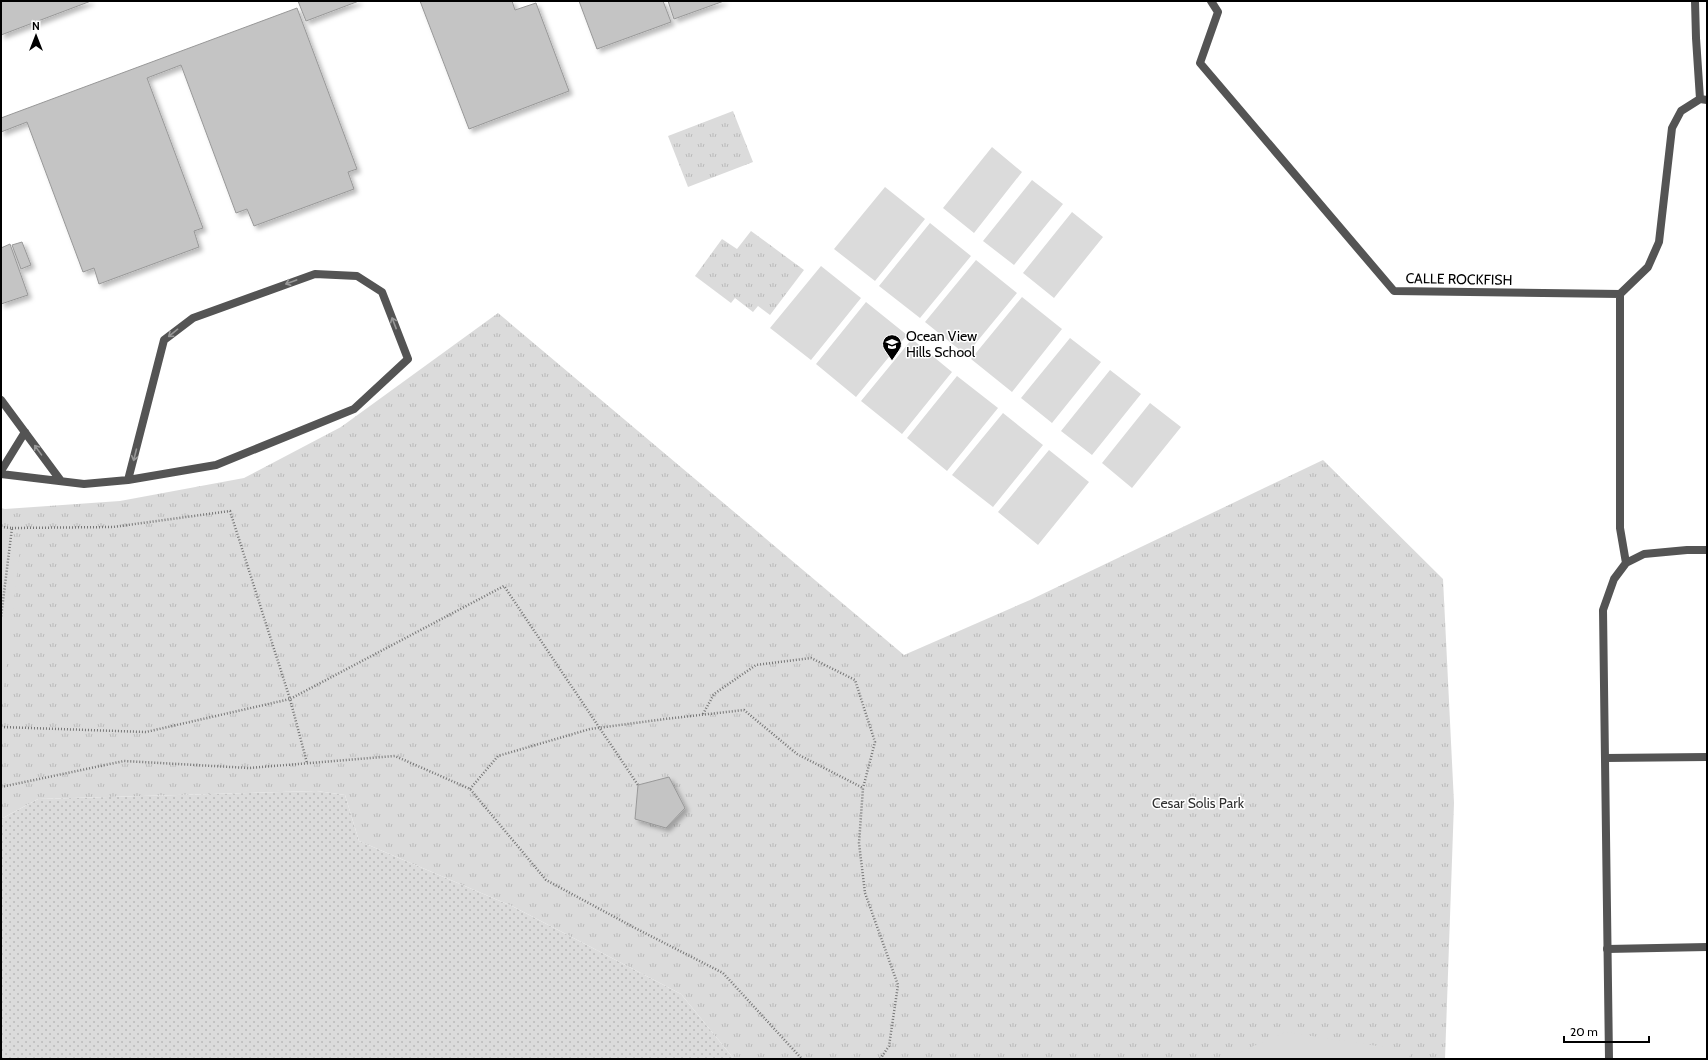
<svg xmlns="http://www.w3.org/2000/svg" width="1708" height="1060" viewBox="0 0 1708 1060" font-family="Cabin,sans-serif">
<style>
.grass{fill:url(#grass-dots)}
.park{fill:url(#park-tufts)}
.garden{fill:#dbdbdb}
.building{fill:#c4c4c4;stroke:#989898;filter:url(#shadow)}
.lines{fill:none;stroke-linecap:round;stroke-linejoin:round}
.path{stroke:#767676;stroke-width:2.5;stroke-dasharray:1 2;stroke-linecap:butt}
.lane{stroke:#545454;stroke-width:8}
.street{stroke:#545454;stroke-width:8}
.oneway{stroke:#989898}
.labels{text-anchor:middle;stroke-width:3;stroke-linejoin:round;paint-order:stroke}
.street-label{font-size:14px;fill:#000;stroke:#fff}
.poi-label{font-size:14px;fill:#000;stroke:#fff;text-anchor:start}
.park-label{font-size:14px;fill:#323232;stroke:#fff}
</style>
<defs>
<pattern id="grass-dots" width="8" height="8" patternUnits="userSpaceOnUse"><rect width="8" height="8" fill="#dbdbdb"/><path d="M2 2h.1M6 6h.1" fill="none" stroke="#bababa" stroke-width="1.8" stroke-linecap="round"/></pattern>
<pattern id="park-tufts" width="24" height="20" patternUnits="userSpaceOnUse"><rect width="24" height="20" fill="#dbdbdb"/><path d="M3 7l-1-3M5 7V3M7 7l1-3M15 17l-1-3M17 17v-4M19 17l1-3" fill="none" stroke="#bababa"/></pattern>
<filter id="shadow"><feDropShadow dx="3.5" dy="3.5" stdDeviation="2" flood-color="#0004"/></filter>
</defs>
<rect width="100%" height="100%" fill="#fff"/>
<path class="grass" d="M317 791 345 795 359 841 512 906 681 994 734 1059H1V819L38 799Z"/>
<path class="park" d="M733 111 753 162 688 187 668 136Z
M751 231 804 270 770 315 758 306 753 312 735 298 731 303 695 276 722 239 737 249Z
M498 313 904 655 1030 600 1323 460 1443 579 1454 803 1445 1059H734L681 994 512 906 359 841 345 795 317 791 38 799 1 819V508L5 509 120 501 244 478 341 427Z"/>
<path class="garden" d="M992 147 1022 172 974 233 943 208Z
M1032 180 1063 204 1014 265 983 241Z
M885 187 925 219 875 281 834 249Z
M1072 212 1103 237 1054 298 1023 273Z
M930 223 971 256 920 318 879 286Z
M976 260 1017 293 966 355 925 322Z
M821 266 861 298 811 360 770 328Z
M1022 297 1062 329 1012 392 971 359Z
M866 302 907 335 856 397 816 364Z
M1070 338 1101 362 1052 423 1021 398Z
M912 339 952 372 902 434 861 401Z
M1110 370 1141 394 1092 455 1061 431Z
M957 376 998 408 947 471 907 438Z
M1150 403 1181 427 1132 488 1102 463Z
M1003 413 1043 445 993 507 952 475Z
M1049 450 1089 482 1038 545 998 512Z
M1 539 21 540 1 713Z
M1285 1032 1411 1051 1409 1059H1225Z"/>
<path class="building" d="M1 1H91L1 35Z
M298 1H359L306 21Z
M420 1H512L515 10 536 3 569 91 469 129Z
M579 1H663L671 22 597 49Z
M668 1H724L674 19Z
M297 8 357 169 348 172 354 189 254 226 247 209 236 213 181 65 147 78 203 228 194 231 199 247 99 284 94 268 83 272 27 122 1 132V118Z
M22 242 31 265 21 269 12 245Z
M10 244 28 295 1 304V248Z
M669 777 685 808 666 828 635 819 638 785Z"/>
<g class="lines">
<path class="path" d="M1 527 12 528 1 617
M12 528 113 527 230 511 290 699 504 586 638 785
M703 714 714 694 756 665 811 658 855 680 875 742 863 788
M1 727 146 732 290 699 307 763
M1 787 124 761 249 768 395 756 470 789 546 880 635 928 723 973 802 1059
M470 789 498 756 590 729 665 719 744 710 797 754 863 788 859 843 865 893 898 985 889 1046 880 1059"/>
<path class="lane" d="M1 400 61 481
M1 471 25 432
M1 474 84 484 128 480 216 465 354 409 408 359 382 292 357 276 315 274 193 318 164 340 128 480
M1605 758 1707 757
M1607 949 1707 947"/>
<path class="street" d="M1211 1 1218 12 1200 63 1394 291 1620 294 1648 267 1659 242 1672 128 1681 111 1700 99
M1695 1 1696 38 1700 99 1707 100
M1620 294V528L1626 563
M1609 1059 1603 610 1614 579 1626 563 1644 554 1687 550H1707"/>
</g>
<defs><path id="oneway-shaft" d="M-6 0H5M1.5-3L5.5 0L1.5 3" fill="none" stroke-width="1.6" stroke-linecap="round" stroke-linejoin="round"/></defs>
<g class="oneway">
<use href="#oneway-shaft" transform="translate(291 282) rotate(160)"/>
<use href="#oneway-shaft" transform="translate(394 323) rotate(-111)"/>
<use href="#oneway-shaft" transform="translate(173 333) rotate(141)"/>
<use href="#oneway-shaft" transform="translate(38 450) rotate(-126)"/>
<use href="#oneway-shaft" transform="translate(135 455) rotate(104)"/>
</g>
<defs>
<g id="school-pin" transform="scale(1)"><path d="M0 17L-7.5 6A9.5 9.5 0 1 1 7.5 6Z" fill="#000" stroke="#fff"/><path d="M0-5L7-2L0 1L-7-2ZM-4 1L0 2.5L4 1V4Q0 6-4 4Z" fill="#fff"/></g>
</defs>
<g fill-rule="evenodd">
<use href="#school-pin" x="892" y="344"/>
</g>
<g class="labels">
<g class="street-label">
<text transform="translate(1459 279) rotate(1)" y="5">CALLE ROCKFISH</text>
</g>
<g class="poi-label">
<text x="906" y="341">Ocean View<tspan x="906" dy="16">Hills School</tspan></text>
</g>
<g class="park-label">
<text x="1198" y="808">Cesar Solis Park</text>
</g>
</g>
<rect width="1708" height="1060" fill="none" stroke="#000000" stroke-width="4"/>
<g transform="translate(36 36)" stroke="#ffffff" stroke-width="3" paint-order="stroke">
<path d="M0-3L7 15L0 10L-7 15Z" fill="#000000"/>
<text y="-6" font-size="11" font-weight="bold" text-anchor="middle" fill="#000000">N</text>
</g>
<path d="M1564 1036v6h85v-6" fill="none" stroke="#000000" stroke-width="2"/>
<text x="1570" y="1036" font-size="12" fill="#000000" stroke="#ffffff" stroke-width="3" paint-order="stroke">20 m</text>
</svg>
